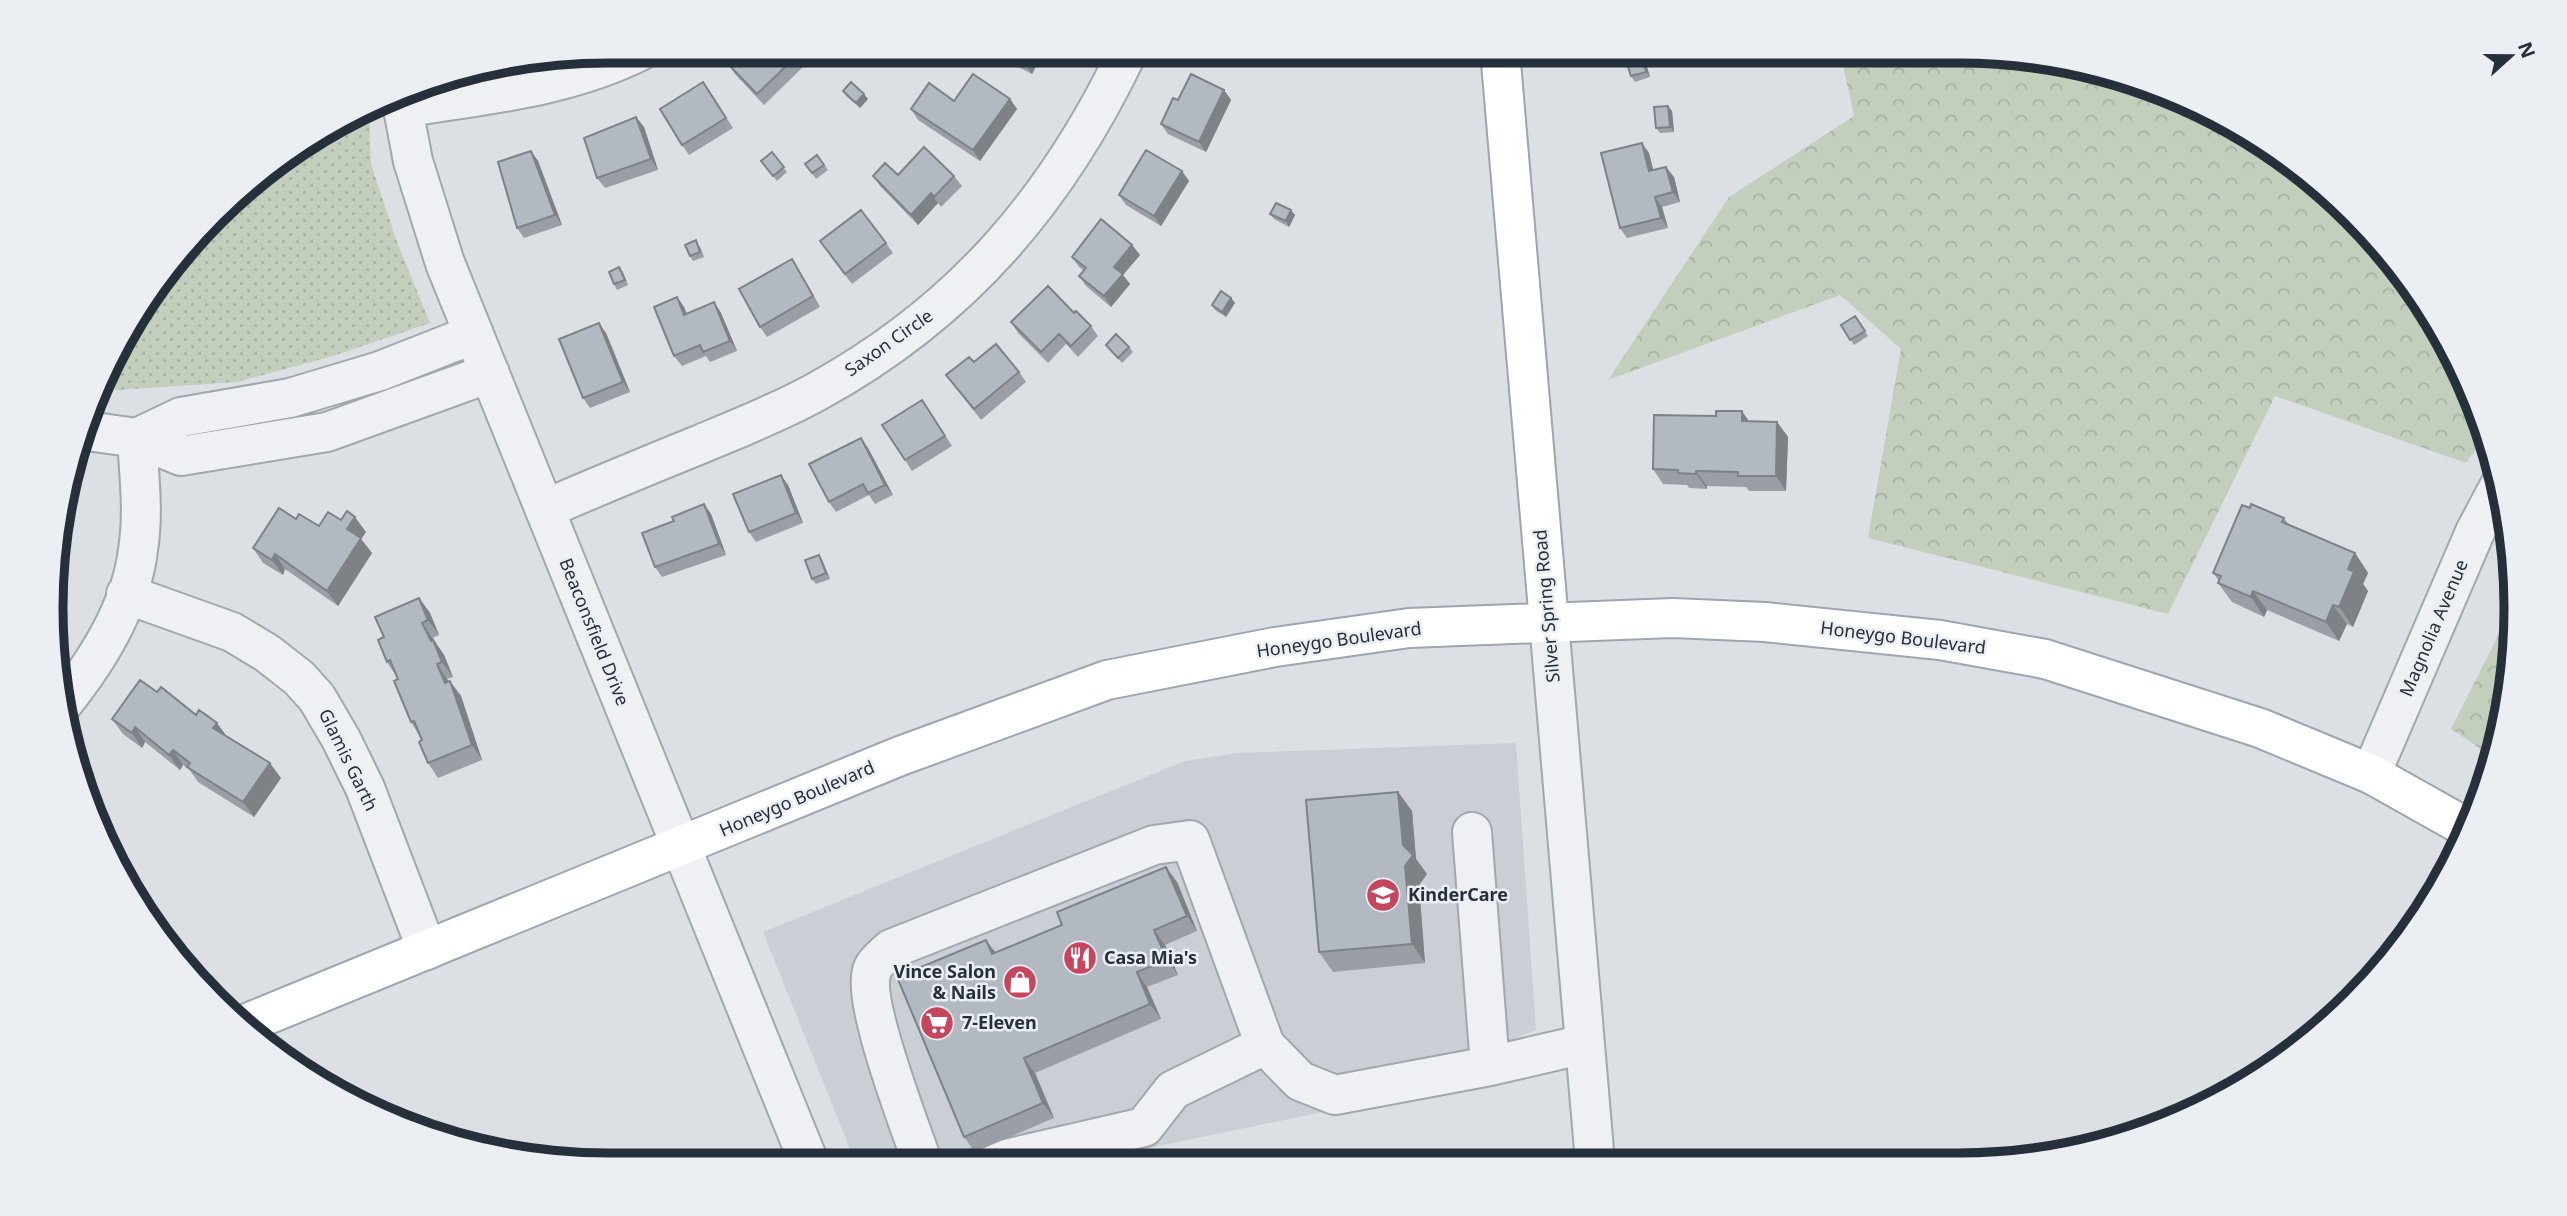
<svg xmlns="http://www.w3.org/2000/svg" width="2567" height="1216" viewBox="0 0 2567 1216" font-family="'Noto Sans',sans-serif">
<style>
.built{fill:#cacfd6}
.forest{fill:url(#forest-crowns)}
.park{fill:url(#park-dots)}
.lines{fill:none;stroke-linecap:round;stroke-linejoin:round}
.minor-casing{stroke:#a2a7ae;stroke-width:42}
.major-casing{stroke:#9ca5b0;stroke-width:42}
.minor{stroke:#eef0f4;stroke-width:38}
.major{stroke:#fff;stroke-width:38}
.wall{fill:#9a9fa6}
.shaded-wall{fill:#7d8287}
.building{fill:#b3b9c1;stroke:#7d8287;stroke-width:2}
.labels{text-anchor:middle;stroke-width:5;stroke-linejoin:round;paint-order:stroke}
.street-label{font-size:18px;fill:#272f3a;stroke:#ebeff3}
.poi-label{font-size:18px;font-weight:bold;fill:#272f3a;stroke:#ebeff3;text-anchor:start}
.rim{fill:none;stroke:#272f3a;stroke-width:9}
</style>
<defs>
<pattern id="forest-crowns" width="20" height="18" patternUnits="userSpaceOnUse" patternTransform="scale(1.75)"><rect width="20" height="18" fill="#c3cebd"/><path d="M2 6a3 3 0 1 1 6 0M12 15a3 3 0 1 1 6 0" fill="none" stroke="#a8b1a3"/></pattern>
<pattern id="park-dots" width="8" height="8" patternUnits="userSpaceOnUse" patternTransform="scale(1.75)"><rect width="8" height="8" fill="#c3cebd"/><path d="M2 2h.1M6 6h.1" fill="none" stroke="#a8b1a3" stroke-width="1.8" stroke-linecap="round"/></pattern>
</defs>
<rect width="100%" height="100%" fill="#dce0e5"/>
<path class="built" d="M1516 743 1536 1030 1328 1111 1072 1164H856L763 932 1185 761 1237 753Z"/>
<path class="forest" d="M1840 51H1959L2067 61 2172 93 2268 144 2353 214 2422 298 2474 394 2486 436 2466 463 2275 396 2168 614 1868 538 1901 349 1840 295 1608 380 1729 197 1854 116Z
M2516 600 2506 716 2493 757 2451 729Z"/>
<path class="park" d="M369 108 371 164 397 242 430 323 333 356 237 382 119 390 104 388 126 329 241 189 329 126Z"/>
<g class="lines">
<g class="minor-casing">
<path id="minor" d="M400 93 413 161 445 263 810 1165
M402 108C483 95 566 88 640 51
M87 431 137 438 181 456 327 432 490 373
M137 438 181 417 290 398 380 371 474 334
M545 509C596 487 649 465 701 444 739 428 780 412 816 392 962 312 1057 200 1128 51
M126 594 232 632 267 653 299 678 317 698 341 739 365 788 427 950
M1549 622 1595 1162
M60 707C96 663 131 608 138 550 144 513 139 475 137 438
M2371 774 2475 532 2501 483
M1472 832 1490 1066
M923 1164C911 1129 859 997 873 968 876 961 886 954 891 949L1154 845 1190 840 1265 1045 1300 1081 1335 1095 1490 1066 1585 1044
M984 1164 1144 1127 1173 1090 1265 1045"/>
</g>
<g class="major-casing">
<path id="major" d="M1500 51 1549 622
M240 1026 900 756 1107 680 1275 647 1409 628 1673 618 1765 622 1940 640 2045 659 2260 728 2371 774 2469 829"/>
</g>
<use href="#minor" class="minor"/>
<use href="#major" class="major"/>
</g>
<path class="wall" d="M991 51H1044L1032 74 994 55Z
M1209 51H1252L1248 63Z
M798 55 805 65 764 105 735 74 728 64Z
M1643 59 1646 64 1650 77 1635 82 1631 76Z
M1224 90 1231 100 1206 152 1168 134 1161 124Z
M843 91 868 99 860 108 846 96Z
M710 92 733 128 689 155 682 145Z
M1010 99 1017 109 980 161 918 120 911 109 954 101Z
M1672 111 1674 132 1660 133 1656 128Z
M636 117 644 127 658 170 605 188 597 178Z
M531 151 538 161 562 225 524 238 517 228Z
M772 152 787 172 777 181 761 161Z
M1649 153 1653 170 1674 177 1680 202 1662 207 1668 228 1627 238 1620 228Z
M817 155 828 170 816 179 805 164Z
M1182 171 1189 181 1161 226 1126 205 1119 195Z
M898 175 954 176 962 186 941 207 938 203 918 225 880 186 873 176Z
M1270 214 1295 215 1289 227 1274 219Z
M886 243 893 253 852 284 827 251Z
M1132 245 1140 255 1123 275 1130 284 1111 307 1086 286 1079 276 1084 271 1079 267 1072 257Z
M700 246 704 257 693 261 690 256Z
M792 259 820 307 767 337 760 327Z
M619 267 623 272 628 285 617 290 614 284Z
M677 297 684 307 687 314 714 302 721 313 737 351 710 362 706 356 682 366 674 356Z
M1231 298 1235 303 1226 317 1215 310 1212 305Z
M1855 316 1868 336 1854 345 1841 325Z
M1011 322 1091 326 1098 336 1078 357 1066 344 1048 363 1018 333Z
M606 333 630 392 590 408 583 398Z
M1106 345 1129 347 1133 352 1122 363Z
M974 362 1019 372 1026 382 981 420 946 375Z
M929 410 952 446 912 471 905 460Z
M1749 421 1777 422 1788 437 1786 491H1749L1746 487 1707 486V489L1689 488 1687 485 1663 484 1653 469Z
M868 448 893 495 875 504 869 495 836 512 829 502Z
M788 485 803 523 756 542 749 532Z
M704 504 711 514 726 555 662 577 655 567 674 521Z
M2250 508 2284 518 2289 525 2355 553 2368 573 2363 584 2368 591 2353 627 2347 624 2339 641 2267 610 2264 617 2232 602 2218 583 2219 581 2213 573Z
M296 519 319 526 341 520 366 532 361 539 372 553 338 606 285 569 283 575 263 563 253 548Z
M819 555 822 560 830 579 816 584 812 579Z
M419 598 430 613 439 635 433 638 444 655 453 677 447 679 461 696 482 760 438 778 428 763 422 740 411 722 398 679 387 662 384 637Z
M157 692 196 715 226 736 281 778 254 817 198 782 189 769 183 765 180 770 145 742 142 748 123 734 112 719Z
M1398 792 1412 811 1416 859 1427 874 1419 885 1425 963 1333 972 1319 952Z
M99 816 110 835 107 837Z
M1177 882 1197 931 1165 945 1178 975 1147 987 1161 1019 1035 1073 1054 1118 975 1152 964 1137 986 940 996 953Z"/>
<path class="shaded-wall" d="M919 51H927L922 57 918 52Z
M1031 51H1044L1032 74 1025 64Z
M1242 51H1252L1248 63 1241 53Z
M1643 59 1646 64 1650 77 1646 72Z
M1224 90 1231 100 1206 152 1199 142Z
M864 94 868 99 860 108 856 103Z
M1010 99 1017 109 980 161 973 150Z
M1668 106 1672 111 1674 132 1670 127Z
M636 117 644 127 658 170 651 159Z
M1642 143 1649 153 1656 181 1649 171Z
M531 151 538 161 562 225 555 215Z
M1666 167 1674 177 1680 202 1673 192Z
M1182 171 1189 181 1161 226 1154 216Z
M931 193 938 203 918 225 911 215Z
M1655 197 1662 207 1668 228 1661 218Z
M1291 210 1295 215 1289 227 1286 221Z
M1132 245 1140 255 1123 275 1130 284 1111 307 1104 296 1114 267Z
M792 259 799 270 820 307 813 296Z
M677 297 684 307 691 325 684 315Z
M1231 298 1235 303 1226 317 1222 312Z
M714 302 721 313 737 351 730 341Z
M599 323 606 333 630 392 623 382Z
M1742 411 1753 427 1742 421Z
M1777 422 1788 437 1786 491 1776 476Z
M861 438 868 448 893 495 885 485Z
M1696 471 1707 486V489L1696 474Z
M781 475 788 485 803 523 796 513Z
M704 504 711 514 726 555 719 544Z
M355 517 366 532 361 539 372 553 338 606 327 591 347 529Z
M58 529 64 537 57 552 62 559 54 577Z
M2355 553 2368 573 2363 584 2368 591 2353 627 2339 607 2348 569Z
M275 554 285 569 283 575 272 560Z
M819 555 822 560 830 579 826 573Z
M2253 591 2267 610 2264 617 2251 597Z
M419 598 430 613 439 635 428 620Z
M2333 605 2347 624 2339 641 2326 622Z
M422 623 444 655 453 677 442 662 431 641Z
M437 664 447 679 455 698 445 683Z
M450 681 461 696 482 760 472 745Z
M217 723 228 738 213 728Z
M135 727 145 742 142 748 132 733Z
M173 750 183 765 180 770 169 755Z
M270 763 281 778 254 817 243 802Z
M1398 792 1412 811 1416 859 1427 874 1419 885 1425 963 1412 944Z
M1166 867 1177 882 1197 931 1187 916Z
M1154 930 1165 945 1178 975 1167 960Z
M986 940 997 955 992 954Z
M1137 972 1147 987 1161 1019 1150 1004Z
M1024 1058 1035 1073 1054 1118 1043 1103Z"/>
<path class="building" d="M741 51H794L798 55 757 94 728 64Z
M998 51H1031L1025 64Z
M1643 59 1646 72 1631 76 1627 64Z
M973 74 1010 99 973 150 911 109 929 83 954 101Z
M1191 74 1224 90 1199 142 1161 124 1173 98 1178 100Z
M703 82 726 118 682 145 660 109Z
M851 82 864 94 856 103 843 91Z
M1668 106 1670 127 1656 128 1654 107Z
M636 117 651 159 597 178 584 138Z
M1642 143 1649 171 1666 167 1673 192 1655 197 1661 218 1620 228 1601 153Z
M924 147 954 176 934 197 931 193 911 215 873 176 885 163 898 175Z
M1146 150 1182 171 1154 216 1119 195Z
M531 151 555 215 517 228 498 162Z
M772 152 784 167 773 176 761 161Z
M817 155 824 165 812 173 805 164Z
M1276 203 1291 210 1286 221 1270 214Z
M861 210 886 243 845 274 820 241Z
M1101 219 1132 245 1114 267 1123 274 1104 296 1079 276 1086 268 1072 257Z
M696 240 700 252 690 256 685 245Z
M792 259 813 296 760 327 739 289Z
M619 267 625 280 614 284 609 272Z
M1048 286 1074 313 1076 311 1091 326 1071 346 1059 334 1041 352 1011 322Z
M1221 291 1231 298 1222 312 1212 305Z
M677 297 684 315 714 302 730 341 703 352 700 345 674 356 654 307Z
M1855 316 1865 331 1850 340 1841 325Z
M599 323 623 382 583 398 559 339Z
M1116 334 1129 347 1118 358 1106 345Z
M996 344 1019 372 974 409 946 375 969 357 974 362Z
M922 400 945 436 905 460 882 425Z
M1716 411H1742V421L1777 422 1776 476H1738V472L1696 471V474L1678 473V470L1653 469 1654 415 1716 416Z
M861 438 885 485 868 493 863 484 829 502 809 464Z
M781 475 796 513 749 532 733 494Z
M704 504 719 544 655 567 642 533 674 521 672 517Z
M2251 504 2284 518 2282 522 2355 553 2348 569 2354 572 2339 607 2333 605 2326 622 2253 591 2251 597 2218 583 2221 576 2213 573 2242 505 2250 508Z
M279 508 296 519 299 514 319 526 328 512 341 520 347 511 355 517 347 529 361 538 327 591 275 554 272 560 253 548Z
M819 555 826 573 812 579 805 560Z
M419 598 428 620 422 623 431 641 433 640 442 662 437 664 445 683 450 681 472 745 428 763 419 742 422 740 414 721 411 722 394 681 398 679 390 660 387 662 378 640 384 637 375 617Z
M140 680 157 692 161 687 196 715 199 710 217 723 213 728 270 763 243 802 187 767 190 763 173 750 169 755 135 727 132 733 112 719Z
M1398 792 1403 845 1413 855 1405 866 1412 944 1319 952 1306 800Z
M1166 867 1187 916 1154 930 1167 960 1137 972 1150 1004 1024 1058 1043 1103 964 1137 897 977 986 940 992 954 1062 925 1057 912Z"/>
<defs>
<g id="school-disc" transform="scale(1.75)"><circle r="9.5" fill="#c5465f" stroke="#ebeff3"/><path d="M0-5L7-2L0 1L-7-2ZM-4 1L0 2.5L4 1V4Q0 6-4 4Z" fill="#fff"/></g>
<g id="restaurant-disc" transform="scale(1.75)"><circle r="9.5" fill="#c5465f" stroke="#ebeff3"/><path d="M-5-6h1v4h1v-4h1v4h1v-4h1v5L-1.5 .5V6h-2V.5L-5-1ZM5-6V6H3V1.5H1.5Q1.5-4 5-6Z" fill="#fff"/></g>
<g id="shop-disc" transform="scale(1.75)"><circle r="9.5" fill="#c5465f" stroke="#ebeff3"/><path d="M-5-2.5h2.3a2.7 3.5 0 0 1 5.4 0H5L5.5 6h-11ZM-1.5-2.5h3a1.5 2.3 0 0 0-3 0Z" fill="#fff"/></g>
<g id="supermarket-disc" transform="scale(1.75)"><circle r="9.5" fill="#c5465f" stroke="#ebeff3"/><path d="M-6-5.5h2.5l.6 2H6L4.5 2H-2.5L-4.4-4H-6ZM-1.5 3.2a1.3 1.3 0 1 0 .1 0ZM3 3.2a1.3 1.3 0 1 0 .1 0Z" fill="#fff"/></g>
</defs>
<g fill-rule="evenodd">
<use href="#school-disc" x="1383" y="895"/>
<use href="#restaurant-disc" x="1080" y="958"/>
<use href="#shop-disc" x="1020" y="982"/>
<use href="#supermarket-disc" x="937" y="1023"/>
</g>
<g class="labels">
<g class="street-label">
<text transform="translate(889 343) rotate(-35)" y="6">Saxon Circle</text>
<text transform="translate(1547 606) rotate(-95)" y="6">Silver Spring Road</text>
<text transform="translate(2434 628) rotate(-67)" y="6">Magnolia Avenue</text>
<text transform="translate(594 632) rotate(68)" y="6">Beaconsfield Drive</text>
<text transform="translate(1903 638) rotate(7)" y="6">Honeygo Boulevard</text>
<text transform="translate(1339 640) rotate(-8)" y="6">Honeygo Boulevard</text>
<text transform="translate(348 760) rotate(64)" y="6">Glamis Garth</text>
<text transform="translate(797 799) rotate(-23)" y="6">Honeygo Boulevard</text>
</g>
<g class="poi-label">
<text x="1408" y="901">KinderCare</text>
<text x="1104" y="964">Casa Mia's</text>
<text x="996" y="978" text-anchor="end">Vince Salon<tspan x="996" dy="21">&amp; Nails</tspan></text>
<text x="962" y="1029">7-Eleven</text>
</g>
</g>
<path d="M0 0H2567V1216H0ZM608 63H1959A545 545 0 0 1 2504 608V608A545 545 0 0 1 1959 1153H608A545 545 0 0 1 63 608V608A545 545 0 0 1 608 63Z" fill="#ebeff3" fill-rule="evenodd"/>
<path class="rim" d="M608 63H1959A545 545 0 0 1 2504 608V608A545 545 0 0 1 1959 1153H608A545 545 0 0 1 63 608V608A545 545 0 0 1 608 63Z"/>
<g transform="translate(2511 56) rotate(69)" stroke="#ebeff3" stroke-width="5" paint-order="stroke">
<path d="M0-5L12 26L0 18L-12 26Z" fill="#272f3a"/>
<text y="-10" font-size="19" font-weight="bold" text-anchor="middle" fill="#272f3a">N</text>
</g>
</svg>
